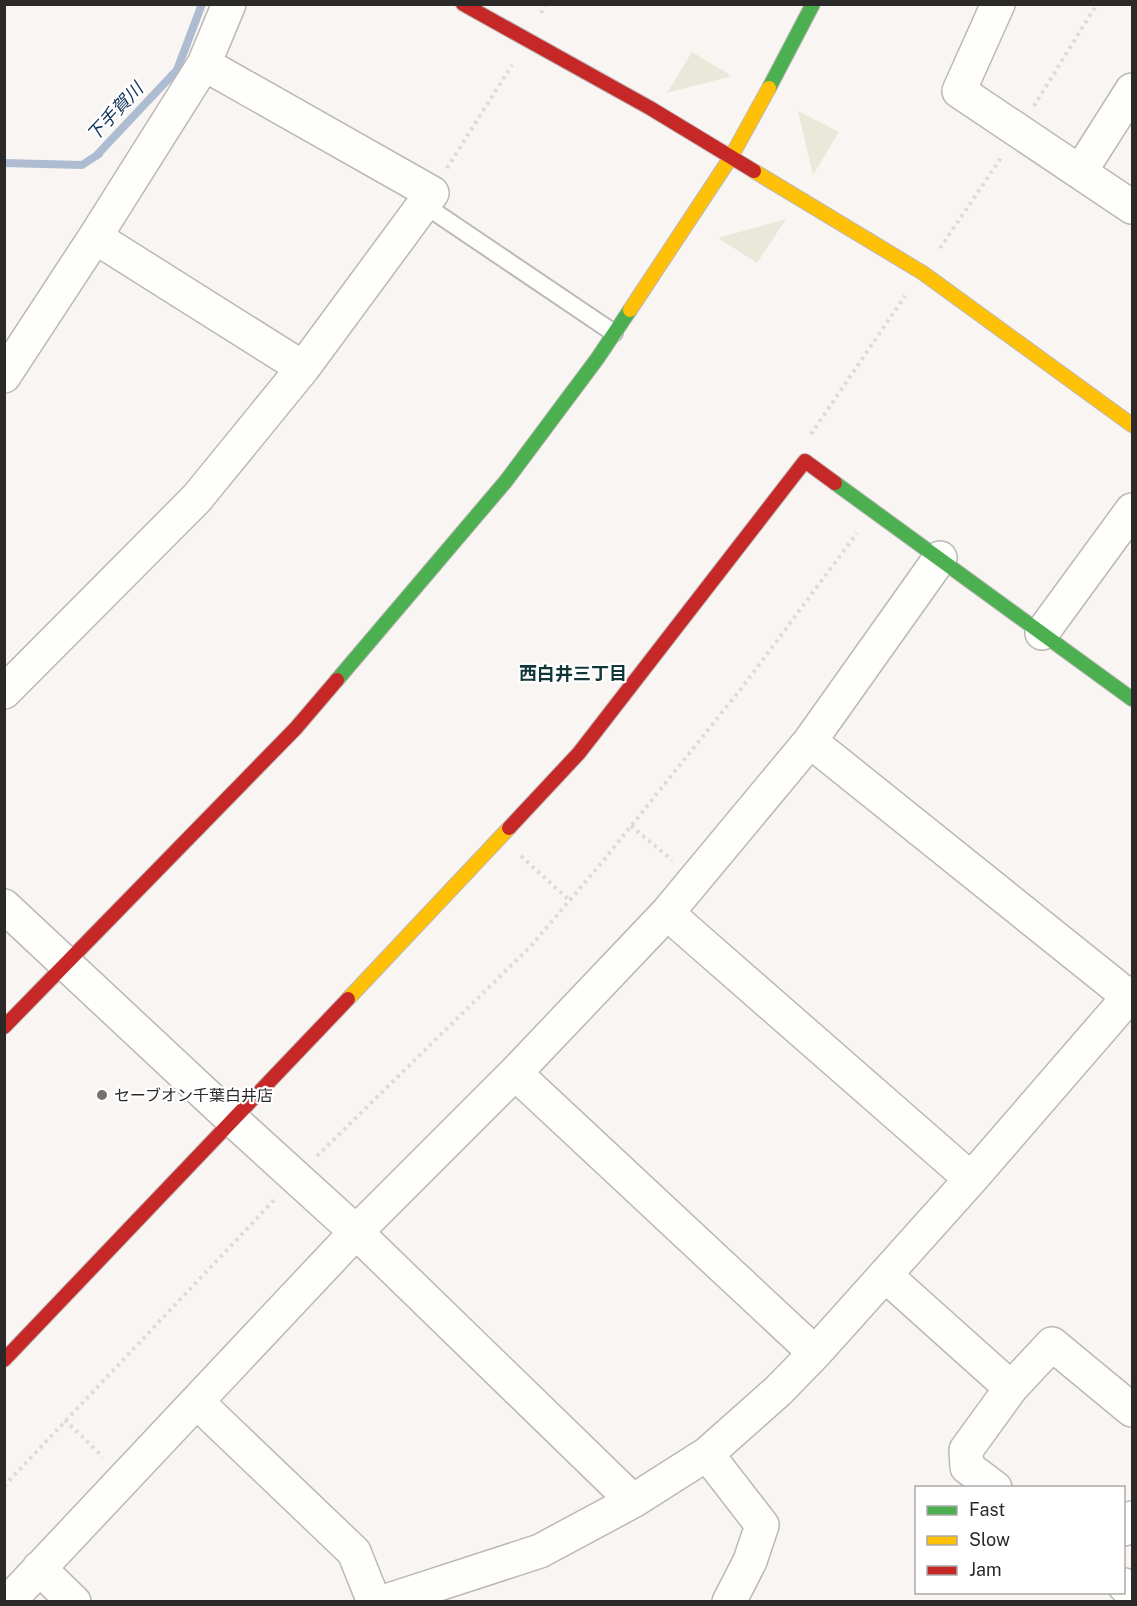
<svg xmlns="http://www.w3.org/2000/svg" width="1137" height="1606" viewBox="0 0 1137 1606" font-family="'Public Sans','Noto Sans JP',sans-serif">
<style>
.park{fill:#e9e8d9}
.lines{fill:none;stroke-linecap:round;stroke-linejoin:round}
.stream{stroke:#adbcd1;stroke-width:8}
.lane-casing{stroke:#bbb8b7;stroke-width:20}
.street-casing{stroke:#bbb8b7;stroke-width:36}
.fast-casing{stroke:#bbb8b7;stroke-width:16}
.slow-casing{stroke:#bbb8b7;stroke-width:16}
.jam-casing{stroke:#bbb8b7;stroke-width:16}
.path{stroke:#dbdbda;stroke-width:4;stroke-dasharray:3 4.5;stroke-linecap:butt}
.lane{stroke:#fefefd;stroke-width:16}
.street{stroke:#fefefd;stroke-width:33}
.fast{stroke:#4caf50;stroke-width:14}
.slow{stroke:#ffc107;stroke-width:14}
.jam{stroke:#c62828;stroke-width:14}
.poi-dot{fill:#747170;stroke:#fff;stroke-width:2}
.labels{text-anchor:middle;stroke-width:4.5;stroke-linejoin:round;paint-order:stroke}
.poi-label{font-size:16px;fill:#2c2a29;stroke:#fff;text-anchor:start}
.water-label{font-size:18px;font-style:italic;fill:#0e3159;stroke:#fff}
.neighbourhood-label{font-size:18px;font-weight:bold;fill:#123537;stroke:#fff}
</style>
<rect width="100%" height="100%" fill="#f9f5f3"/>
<path class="park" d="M692 52 732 76 667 93Z
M798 111 839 132 813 175Z
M786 219 757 263 718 238Z"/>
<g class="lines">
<path class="stream" d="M4 163 82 165 99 154 96 156 177 70 202 4"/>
<g class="lane-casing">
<path id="lane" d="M423 204 614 333"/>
</g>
<g class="street-casing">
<path id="street" d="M998 4 959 91 1132 207
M1080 172 1132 90
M95 237 303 368
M4 376 95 237 204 64 229 4
M1042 633 1132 510
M4 692 197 498 303 368 432 193 204 64
M810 741 1129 997
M4 906 234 1121 356 1232 633 1501
M667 913 971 1179
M515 1073 815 1353
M885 1275 1011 1388 966 1450 967 1467 995 1488
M1011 1388 1052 1344 1132 1410
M197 1402 354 1552 374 1602
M707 1454 762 1525 750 1561 729 1602
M1124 1529 1132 1518
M39 1568 74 1602
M1124 1585 1132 1593
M8 1602 356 1232 515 1073 667 913 810 741 940 558
M383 1602 540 1551 633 1501 707 1454 778 1391 815 1353 971 1179 1132 993"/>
</g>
<g class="fast-casing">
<path id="fast" d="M769 88 813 4
M835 483 1132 699
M337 680 506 481 597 359 630 310"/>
</g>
<g class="slow-casing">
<path id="slow" d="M754 171 923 273 1132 425
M630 310 731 157 769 88
M348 999 509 828"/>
</g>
<g class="jam-casing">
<path id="jam" d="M463 4 650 108 754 171
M509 828 579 753 805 461 835 483
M4 1027 296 728 337 680
M4 1360 348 999"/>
</g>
<path class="path" d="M541 13 546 4
M1034 106 1097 4
M447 168 512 65
M940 248 1003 155
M811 434 905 296
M631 826 672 860
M521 856 569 900
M317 1156 531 946 603 861 744 685 857 533
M65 1420 103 1457
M4 1486 276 1198"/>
<use href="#lane" class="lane"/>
<use href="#street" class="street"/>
<use href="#fast" class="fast"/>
<use href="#slow" class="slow"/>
<use href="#jam" class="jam"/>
</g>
<circle class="poi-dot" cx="102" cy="1095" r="6"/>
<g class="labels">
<g class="poi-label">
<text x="114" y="1101">セーブオン千葉白井店</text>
</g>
<g class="water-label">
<text transform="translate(115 112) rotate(-47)" y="6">下手賀川</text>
</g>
<g class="neighbourhood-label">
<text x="573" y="680">西白井三丁目</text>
</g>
</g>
<rect width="1137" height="1606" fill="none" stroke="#2c2a29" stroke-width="12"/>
<rect x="915" y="1486" width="210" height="108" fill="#ffffff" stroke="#abaaa9" stroke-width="1.5"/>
<rect x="927" y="1506" width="30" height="9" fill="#4caf50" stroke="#abaaa9" stroke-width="1.5"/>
<text x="969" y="1516" font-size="18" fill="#2c2a29">Fast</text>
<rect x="927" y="1536" width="30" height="9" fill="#ffc107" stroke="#abaaa9" stroke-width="1.5"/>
<text x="969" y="1546" font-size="18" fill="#2c2a29">Slow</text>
<rect x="927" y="1566" width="30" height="9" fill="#c62828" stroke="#abaaa9" stroke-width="1.5"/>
<text x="969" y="1576" font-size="18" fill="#2c2a29">Jam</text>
</svg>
